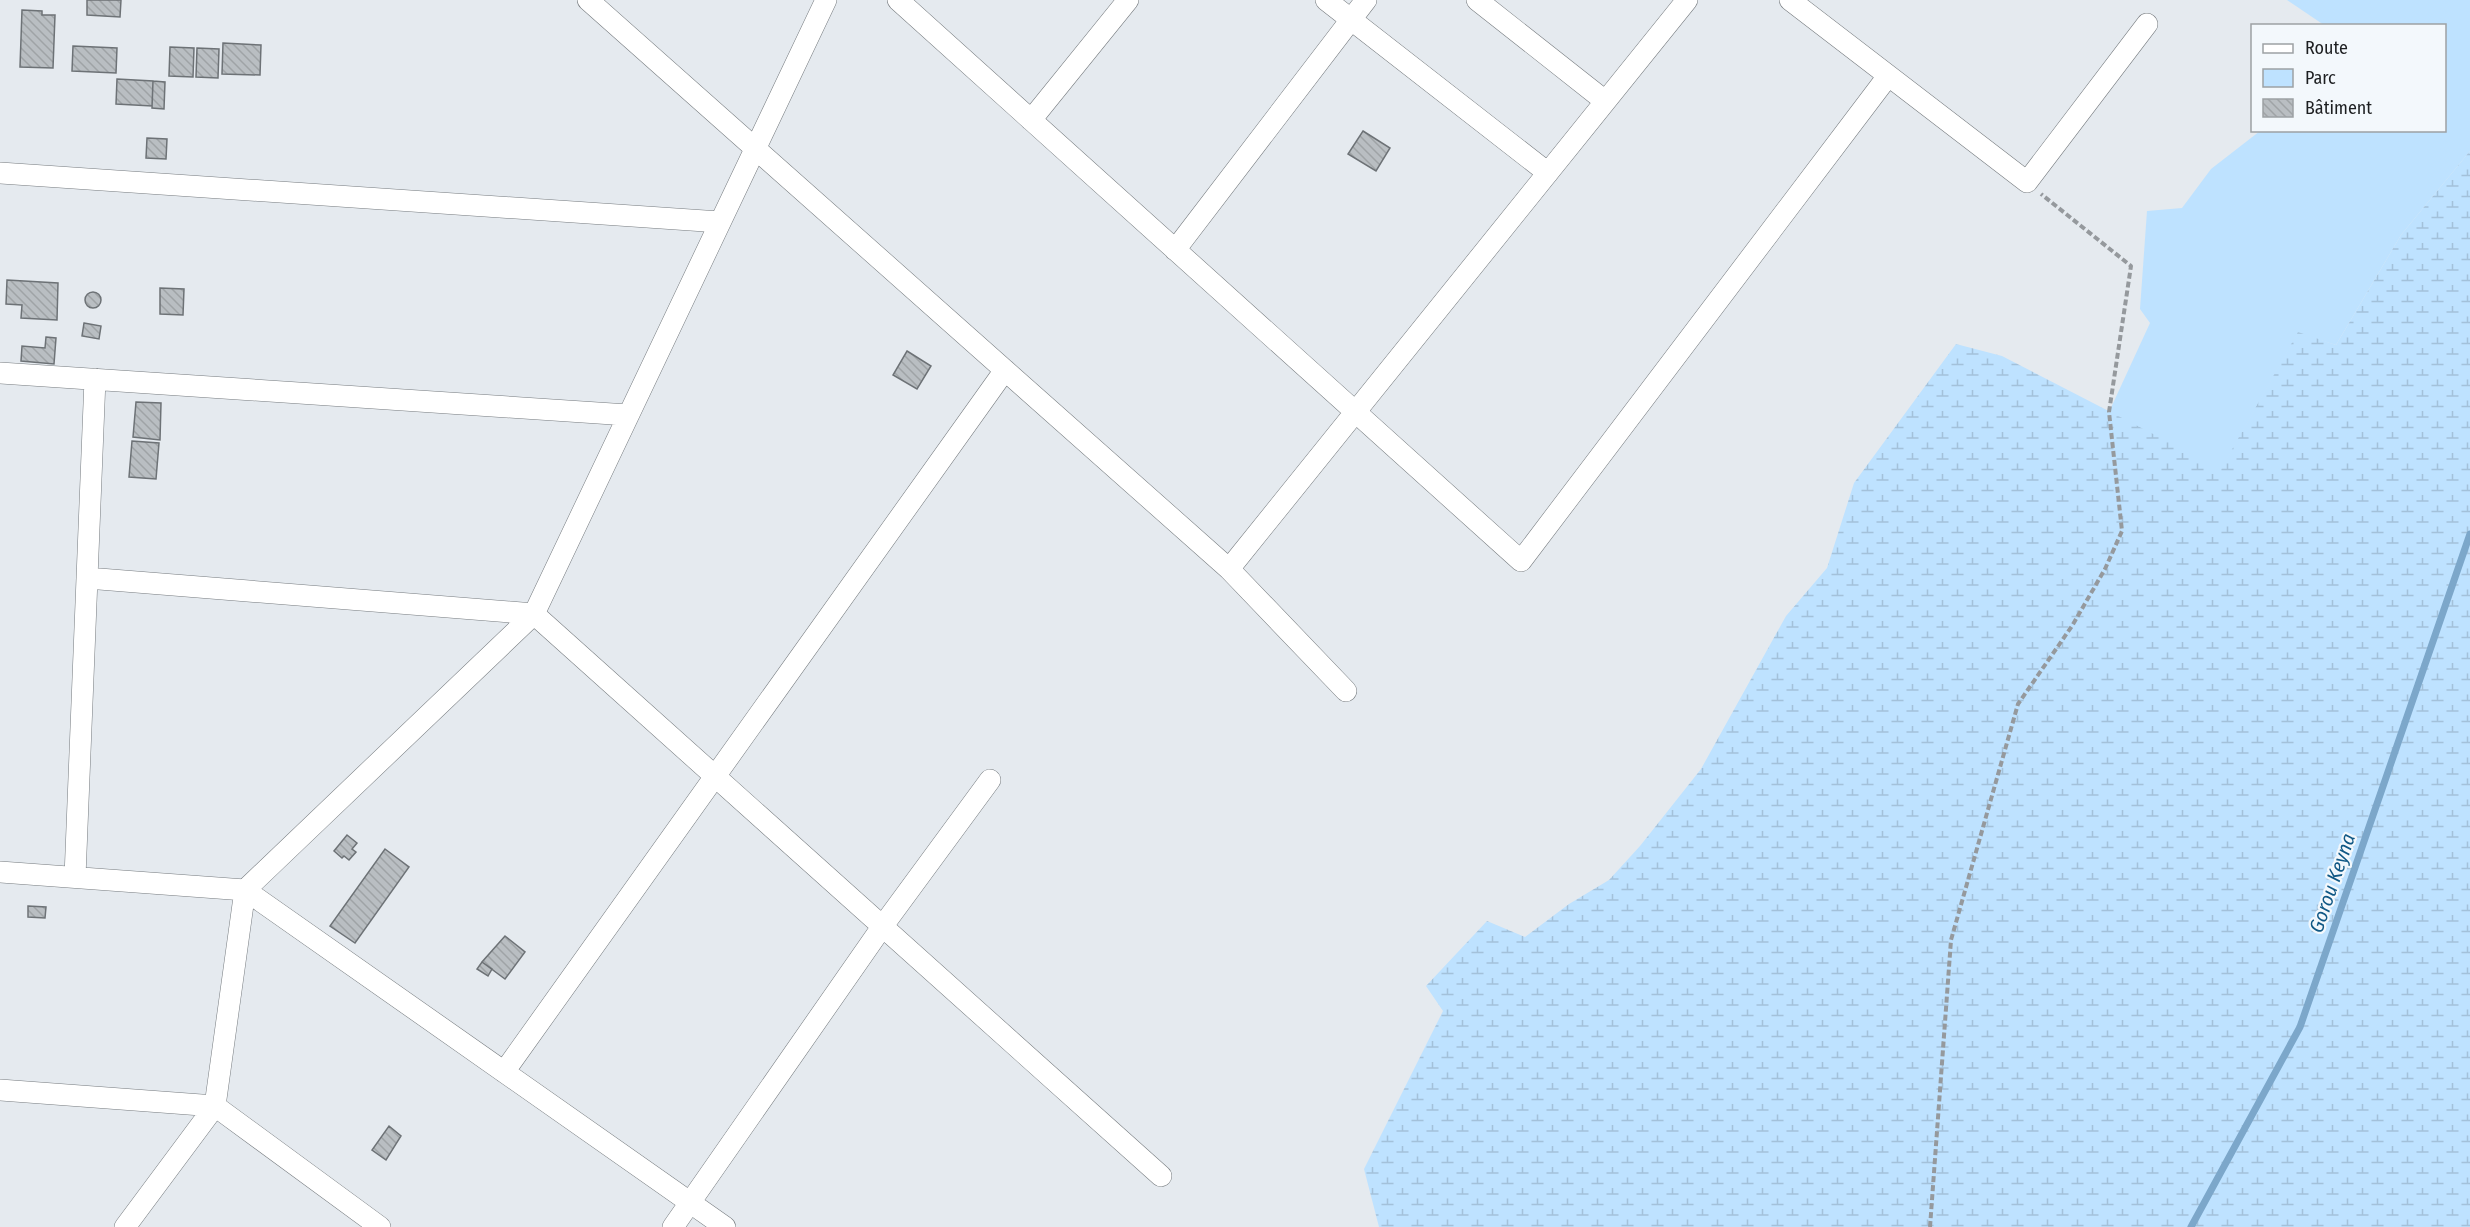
<svg xmlns="http://www.w3.org/2000/svg" width="2470" height="1227" viewBox="0 0 2470 1227" font-family="'Fira Sans Condensed',sans-serif">
<style>
.green{fill:#bee2ff}
.wetland{fill:url(#wetland-marsh)}
.lines{fill:none;stroke-linecap:round;stroke-linejoin:round}
.stream{stroke:#7ca7ca;stroke-width:7}
.building{fill:url(#building-back-hatch);stroke:#6d7276;stroke-width:1.5}
.minor-casing{stroke:#767b7f;stroke-width:22}
.path{stroke:#95999d;stroke-width:4;stroke-dasharray:6 3;stroke-linecap:butt}
.minor{stroke:#fff;stroke-width:21}
.labels{text-anchor:middle;stroke-width:4.5;stroke-linejoin:round;paint-order:stroke}
.water-label{font-size:20px;font-style:italic;fill:#105885;stroke:#f3f8fc}
</style>
<defs>
<pattern id="wetland-marsh" width="20" height="14" patternUnits="userSpaceOnUse" patternTransform="scale(1.5)"><rect width="20" height="14" fill="#bee2ff"/><path d="M1 5h8M5 5V1M11 12h8M15 12V8" fill="none" stroke="#a3c1da"/></pattern>
<pattern id="building-back-hatch" width="6" height="6" patternUnits="userSpaceOnUse" patternTransform="scale(1.5)"><rect width="6" height="6" fill="#b9bec2"/><path d="M-1 5l2 2M0 0l6 6M5-1l2 2" fill="none" stroke="#9fa3a6"/></pattern>
</defs>
<rect width="100%" height="100%" fill="#e5eaef"/>
<path class="green" d="M2287 0H2470V151L2401 235 2336 345 2298 333 2221 470 2109 412 2150 323 2140 309 2147 211 2182 208 2211 169 2260 131 2444 130V26L2324 25Z"/>
<path class="wetland" d="M2470 151V1227H1379L1364 1169 1443 1011 1426 986 1487 921 1525 937 1569 904 1609 880 1640 846 1701 769 1786 616 1827 568 1854 483 1956 344 2002 356 2221 469 2298 332 2336 345 2401 235Z"/>
<g class="lines">
<path class="stream" d="M2191 1227 2300 1027 2470 534"/>
</g>
<path class="building" d="M87 0H121L120 17 87 15Z
M22 10 42 11V15H55L53 68 20 67Z
M223 43 261 45 260 75 222 74Z
M73 46 117 48 116 73 72 71Z
M170 47 194 48 193 77 169 76Z
M197 48 219 49 218 78 196 77Z
M117 79 153 81 152 106 116 104Z
M153 81 165 82 164 109 152 108Z
M1363 131 1390 148 1376 171 1348 154Z
M147 138 167 139 166 159 146 158Z
M7 280 58 283 57 320 21 318 22 305 6 304Z
M160 288 184 289 183 315 160 314Z
M85 300a8 8 0 1 1 16 0a8 8 0 1 1-16 0Z
M84 323 101 326 99 339 82 336Z
M46 337 56 338 54 364 21 361 22 346 45 348Z
M907 351 931 366 917 389 893 375Z
M136 402 161 403 160 440 133 437Z
M132 441 159 443 156 479 129 477Z
M347 835 357 843 352 849 356 852 349 860 344 856 342 858 334 851Z
M385 849 409 867 355 943 330 926Z
M28 906 46 907 45 918 28 917Z
M505 936 525 952 505 979 482 962Z
M482 962 492 969 488 976 477 969Z
M389 1126 401 1136 386 1160 372 1150Z"/>
<g class="lines">
<g class="minor-casing">
<path id="minor" d="M588 0 1229 569 1346 691
M898 0 1521 561 1888 76
M1326 0 1548 173
M1477 0 1605 101
M1790 0 2027 182 2147 24
M1031 120 1128 0
M0 173 720 222
M1175 250 1366 0
M0 373 628 415
M1229 569 1687 0
M87 578 534 614 1161 1176
M0 872 245 890 534 614 826 0
M75 877 95 379
M504 1072 1005 370
M0 1090 215 1106 380 1227
M125 1227 215 1106 245 890 725 1227
M673 1227 882 927 990 780"/>
</g>
<path class="path" d="M1930 1227 1951 940 2018 704 2072 626 2105 569 2122 531 2109 412 2131 266 2041 194"/>
<use href="#minor" class="minor"/>
</g>
<g class="labels">
<g class="water-label">
<text transform="translate(2332 883) rotate(-71)" y="7">Gorou Keyna</text>
</g>
</g>
<rect x="2251" y="24" width="195" height="108" fill="#f3f8fc" stroke="#9da1a4" stroke-width="1.5"/>
<rect x="2263" y="44" width="30" height="9" fill="#ffffff" stroke="#9da1a4" stroke-width="1.5"/>
<text x="2305" y="54" font-size="18" fill="#1d1f21">Route</text>
<rect x="2263" y="69" width="30" height="18" fill="#bee2ff" stroke="#9da1a4" stroke-width="1.5"/>
<text x="2305" y="84" font-size="18" fill="#1d1f21">Parc</text>
<rect x="2263" y="99" width="30" height="18" fill="url(#building-back-hatch)" stroke="#9da1a4" stroke-width="1.5"/>
<text x="2305" y="114" font-size="18" fill="#1d1f21">Bâtiment</text>
</svg>
